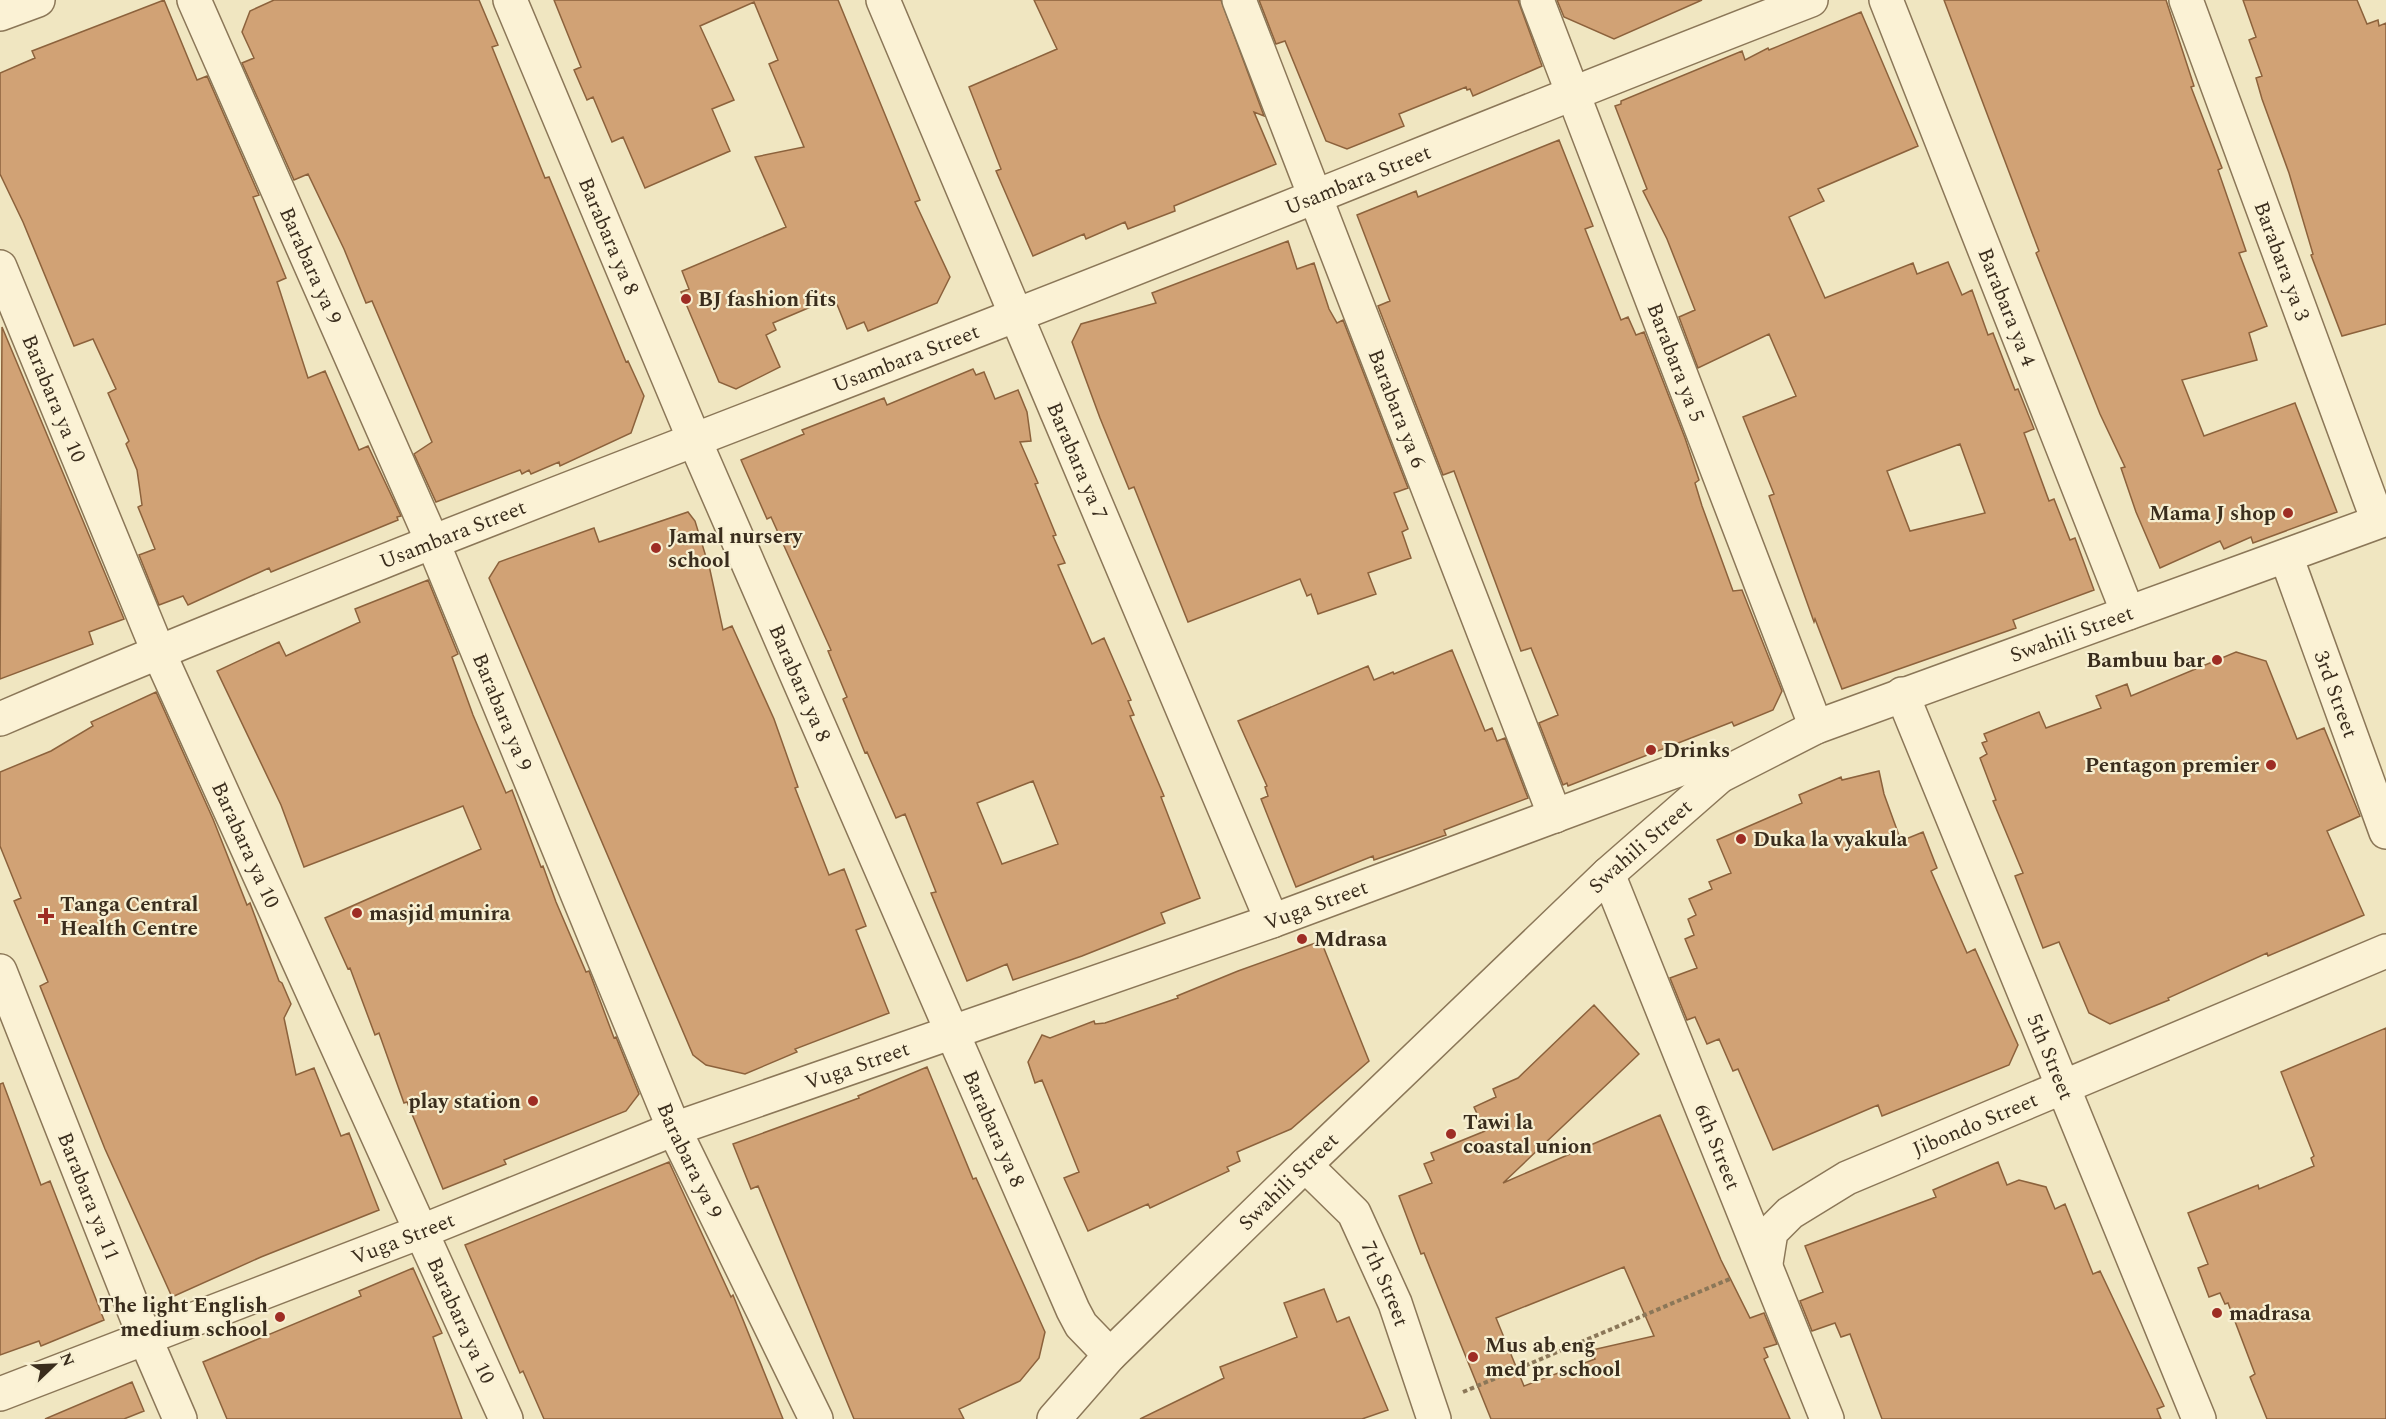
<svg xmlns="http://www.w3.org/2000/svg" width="2386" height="1419" viewBox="0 0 2386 1419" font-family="Spectral,serif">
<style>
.building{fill:#d1a275;stroke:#8c623c;stroke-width:1.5;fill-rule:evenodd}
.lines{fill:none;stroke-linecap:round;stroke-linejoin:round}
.minor-casing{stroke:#8b7758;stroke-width:36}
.path{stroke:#8b7758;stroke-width:4;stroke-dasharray:4.5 3;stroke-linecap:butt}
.minor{stroke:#fbf2d5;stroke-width:33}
.poi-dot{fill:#9e2d24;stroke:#f7efd1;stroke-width:2}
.labels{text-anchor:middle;stroke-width:4.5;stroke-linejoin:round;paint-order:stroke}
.street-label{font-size:21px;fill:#3a2d1d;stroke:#f7efd1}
.poi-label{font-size:21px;font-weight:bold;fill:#3a2d1d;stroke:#f7efd1;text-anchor:start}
</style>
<rect width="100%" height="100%" fill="#f0e6c1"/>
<path class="building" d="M164 0 197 80 207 76 259 195 253 197 286 278 277 282 308 378 325 371 359 450 368 446 401 516 397 517 398 520 271 572 269 568 188 605 183 596 159 605 139 555 155 549 138 507 142 505 137 470 126 444 129 441 108 393 116 389 93 339 74 346 23 222 0 174V73L35 58 32 51Z
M274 0H479L498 45 492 47 545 178 549 177 626 362 628 361 644 396 631 433 560 466 559 462 531 474 529 470 522 474 520 470 436 502 414 454 432 442 372 301 366 303 344 249 308 174 294 180 242 63 254 58 242 32 250 11Z
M554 0H838L920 200 915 202 950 277 937 303 868 331 864 322 847 329 834 297 773 323 776 330 766 335 780 367 736 389 719 382 681 292 689 289 682 271 786 227 755 157 804 147 769 64 778 60 754 2 700 26 734 100 712 109 730 151 645 188 623 137 612 142 593 97 587 100 574 70 581 67Z
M1034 0H1221L1264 116 1254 112 1276 164 1174 206 1175 211 1128 229 1125 222 1086 239 1084 234 1033 256 996 171 1001 169 969 87 1057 49Z
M1259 0H1518L1542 66 1473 96 1470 89 1467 90 1466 87 1399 114 1404 126 1347 149 1326 141 1285 41 1276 44Z
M1557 0H1702L1614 39 1564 17Z
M1944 0H2166L2194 86 2191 87 2222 168 2218 170 2246 251 2239 253 2267 326 2249 333 2257 360 2182 380 2204 436 2295 403 2337 512 2253 543 2251 537 2224 549 2220 541 2160 568 2136 512 2121 468 2125 467 2100 414 2036 253 2039 251Z
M2243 0H2357L2367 24 2378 20 2379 26 2386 23V324L2342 336 2311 255 2313 254 2289 173 2262 99 2256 78 2262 76 2249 40 2256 37Z
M1861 12 1918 146 1818 189 1824 201 1789 217 1825 298 1913 263 1917 274 1948 262 1962 295 1972 290 1988 335 1993 333 2015 390 2018 389 2034 429 2024 433 2049 501 2054 499 2070 540 2075 538 2094 590 2013 620 2016 628 1842 689 1815 619 1814 622 1769 496 1774 494 1743 417 1796 396 1769 334 1698 368 1679 317 1695 310 1667 239 1643 191 1647 189 1615 106 1621 104V101L1742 51 1745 60 1768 48 1769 50ZM1960 444 1985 513 1910 531 1887 471Z
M1559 140 1593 226 1585 229 1621 320 1628 317 1636 335 1644 332 1685 438 1699 480 1695 483 1702 506 1733 591 1742 590 1782 691 1773 710 1734 726 1732 722 1568 786 1567 783 1563 785 1539 723 1558 715 1531 648 1521 651 1454 471 1443 475 1378 306 1390 301 1357 215 1416 191 1418 197Z
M1288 241 1297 269 1314 263 1329 309 1337 323 1343 320 1408 488 1394 493 1408 529 1402 532 1411 558 1368 573 1376 594 1318 614 1311 594 1307 596 1300 579 1188 622 1134 487 1129 489 1100 418 1072 342 1081 324 1156 303 1152 293Z
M2 327 124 619 89 632 93 644 0 679Z
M973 369 976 375 984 372 995 399 1018 390 1027 412 1031 441 1020 442 1038 483 1035 484 1056 535 1053 536 1065 563 1058 565 1092 644 1104 638 1131 700 1128 701 1134 715 1130 716 1164 796 1161 797 1200 898 1161 913 1165 923 1082 956 1013 980 1007 964 967 981 931 893 936 892 905 814 896 818 867 752 865 753 843 699 847 697 828 651 831 650 771 517 767 519 741 460 804 434 802 430 884 398 887 405ZM1033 781 1058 844 1002 864 977 803Z
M688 512 695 521 710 570 723 630 732 626 774 719 798 787 795 788 829 875 844 869 866 926 856 930 889 1013 795 1049 797 1052 745 1074 706 1065 693 1055 489 578 499 562 594 528 599 542Z
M428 580 458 654 452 657 473 715 506 793 512 790 541 867 543 866 556 902 586 972 589 971 614 1038 616 1037 639 1094 626 1111 504 1160 506 1164 443 1189 407 1102 404 1103 379 1033 375 1035 350 968 348 969 325 918 481 849 463 806 304 867 281 805 217 671 279 642 286 656 360 622 355 609Z
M1452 650 1485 731 1492 728 1497 741 1505 738 1528 798 1444 830 1446 835 1374 860 1373 856 1296 887 1261 799 1268 796 1265 787 1267 786 1238 721 1368 666 1374 680 1393 672 1394 674Z
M2236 652 2266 661 2297 739 2324 728 2360 816 2327 831 2364 915 2268 956 2267 953 2168 998 2169 1000 2110 1024 2089 1013 2059 942 2043 948 2015 876 2023 873 1993 801 1996 800 1980 758 1987 754 1982 743 1987 741 1984 734 2039 712 2046 728 2101 708 2096 696 2127 684 2131 696Z
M156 692 213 819 247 905 250 903 279 981 282 983 291 1004 284 1018 296 1075 314 1068 341 1136 349 1133 379 1210 261 1257 172 1297 105 1149 40 986 48 982 14 901 21 898 0 846V772L51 751 93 726 91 722Z
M1879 771 1884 794 1901 841 1923 832 1937 868 1931 871 1967 953 1975 949 2018 1045 2009 1065 1882 1116 1878 1105 1773 1150 1738 1069 1733 1071 1719 1039 1707 1044 1695 1017 1687 1020 1670 978 1697 968 1685 939 1694 935 1688 919 1696 915 1689 899 1712 889 1709 882 1731 873 1717 840 1802 803 1799 795 1841 777 1842 780Z
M1321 941 1369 1061 1291 1129 1237 1152 1240 1161 1227 1167 1229 1171 1150 1208 1148 1204 1088 1231 1064 1178 1079 1172 1042 1080 1035 1083 1028 1062 1042 1035 1050 1038 1094 1021 1095 1024 1105 1023 1178 998 1177 996 1238 971Z
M1594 1005 1639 1054 1503 1183 1660 1115 1721 1260 1750 1318 1764 1313 1777 1344 1764 1348 1768 1357 1764 1359 1790 1419H1491L1424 1253 1421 1254 1399 1196 1432 1183 1424 1164 1434 1160 1431 1153 1485 1131 1474 1107 1496 1097 1493 1089 1518 1078ZM1624 1267 1654 1336 1592 1350 1595 1359 1524 1386 1496 1318Z
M2386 1028V1419H2267L2250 1377 2255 1374 2228 1303 2225 1304 2220 1293 2209 1297 2198 1268 2208 1264 2188 1213 2258 1185 2259 1189 2314 1166 2311 1158 2314 1156 2281 1072Z
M927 1067 973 1179 976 1178 1045 1332 1039 1358 1020 1381 959 1409 964 1419H854L758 1186 751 1189 733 1144 859 1098 858 1096Z
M3 1083 41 1185 50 1181 104 1320 41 1346 39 1341 0 1355V1084Z
M669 1162 731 1297 733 1295 783 1419H544L523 1371 520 1373 465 1245Z
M1998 1162 2007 1185 2019 1180 2046 1187 2055 1209 2065 1204 2093 1274 2100 1271 2164 1406 2157 1409 2161 1419H1882L1850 1334 1841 1337 1835 1323 1812 1331 1800 1301 1823 1292 1805 1246 1936 1197 1933 1190Z
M413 1268 442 1333 433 1337 462 1419H227L203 1362 361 1296 359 1291Z
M1324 1289 1337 1322 1349 1317 1388 1410 1362 1419H1140L1224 1378 1220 1367 1297 1337 1284 1303Z
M132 1382 144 1411 124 1419H45Z"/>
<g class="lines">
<g class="minor-casing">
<g id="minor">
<path id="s1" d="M194 0 433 543 674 1129 816 1419"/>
<path id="s2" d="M510 0 694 439 1073 1310 1081 1325 1110 1355"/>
<path id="s3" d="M883 0 1272 921"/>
<path id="s4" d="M1239 0 1555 816"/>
<path id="s5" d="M1537 0 1816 727"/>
<path id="s6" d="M1886 0 2128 613"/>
<path id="s7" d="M2186 0 2378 521"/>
<path d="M0 14 38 0"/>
<path id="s8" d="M0 267 158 651 506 1419"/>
<path id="s9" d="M2286 556 2386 832"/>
<path id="s10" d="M1902 694 2199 1419"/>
<path id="s11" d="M0 719C336 575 679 447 1019 314 1284 211 1546 102 1811 0"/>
<path id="s12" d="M1608 874 1827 1419"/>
<path id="s13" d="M0 971 145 1338 180 1419"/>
<path id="s14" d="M1305 1165 1354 1213 1395 1303 1434 1419"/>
<path id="s15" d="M1766 1263 1771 1232 1790 1213 1847 1178 2386 951"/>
<path id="s16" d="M0 1394 420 1232 674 1129 1272 921 1686 767 1704 768 1720 776"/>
<path id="s17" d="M1054 1419 1110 1355 1305 1165 1608 874 1720 776 1816 727 2386 519"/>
</g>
</g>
<path class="path" d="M1463 1392 1732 1278"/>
<use href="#minor" class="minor"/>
</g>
<g class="poi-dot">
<circle cx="686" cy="299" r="6"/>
<circle cx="2288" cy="513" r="6"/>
<circle cx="656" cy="548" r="6"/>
<circle cx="2217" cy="660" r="6"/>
<circle cx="1651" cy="750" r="6"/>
<circle cx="2271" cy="765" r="6"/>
<circle cx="1741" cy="839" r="6"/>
<circle cx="357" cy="913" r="6"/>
<path d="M43 907h6v6h6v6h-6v6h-6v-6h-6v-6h6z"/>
<circle cx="1302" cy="939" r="6"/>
<circle cx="533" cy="1101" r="6"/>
<circle cx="1451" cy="1134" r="6"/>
<circle cx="2217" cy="1313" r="6"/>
<circle cx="280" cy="1317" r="6"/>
<circle cx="1473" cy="1357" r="6"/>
</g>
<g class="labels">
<g class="street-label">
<text dy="7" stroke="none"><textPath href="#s11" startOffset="1461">Usambara Street</textPath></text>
<text dy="7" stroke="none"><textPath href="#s2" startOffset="256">Barabara ya 8</textPath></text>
<text dy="7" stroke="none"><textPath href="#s7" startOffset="278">Barabara ya 3</textPath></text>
<text dy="7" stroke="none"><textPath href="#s1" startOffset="290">Barabara ya 9</textPath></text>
<text dy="7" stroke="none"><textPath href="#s6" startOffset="330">Barabara ya 4</textPath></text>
<text dy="7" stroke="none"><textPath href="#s11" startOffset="975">Usambara Street</textPath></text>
<text dy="7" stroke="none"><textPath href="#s5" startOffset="388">Barabara ya 5</textPath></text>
<text dy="7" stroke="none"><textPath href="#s8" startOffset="142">Barabara ya 10</textPath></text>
<text dy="7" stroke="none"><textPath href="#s4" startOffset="438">Barabara ya 6</textPath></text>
<text dy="7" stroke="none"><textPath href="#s3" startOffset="500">Barabara ya 7</textPath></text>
<text dy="7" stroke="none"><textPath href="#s11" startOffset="489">Usambara Street</textPath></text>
<text dy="7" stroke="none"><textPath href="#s17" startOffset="1306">Swahili Street</textPath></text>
<text dy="7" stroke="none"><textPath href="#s2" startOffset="742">Barabara ya 8</textPath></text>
<text dy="7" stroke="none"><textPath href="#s9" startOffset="147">3rd Street</textPath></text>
<text dy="7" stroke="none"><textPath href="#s1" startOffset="776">Barabara ya 9</textPath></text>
<text dy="7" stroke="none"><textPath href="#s8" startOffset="628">Barabara ya 10</textPath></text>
<text dy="7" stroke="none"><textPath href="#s17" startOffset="820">Swahili Street</textPath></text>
<text dy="7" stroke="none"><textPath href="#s16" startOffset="1404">Vuga Street</textPath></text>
<text dy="7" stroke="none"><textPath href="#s10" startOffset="392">5th Street</textPath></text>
<text dy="7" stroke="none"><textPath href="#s16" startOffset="918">Vuga Street</textPath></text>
<text dy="7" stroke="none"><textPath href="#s15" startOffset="264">Jibondo Street</textPath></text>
<text dy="7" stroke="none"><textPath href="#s2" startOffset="1228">Barabara ya 8</textPath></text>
<text dy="7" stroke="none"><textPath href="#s12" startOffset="294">6th Street</textPath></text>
<text dy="7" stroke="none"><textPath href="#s1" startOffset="1262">Barabara ya 9</textPath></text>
<text dy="7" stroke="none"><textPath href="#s17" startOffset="334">Swahili Street</textPath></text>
<text dy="7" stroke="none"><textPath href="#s13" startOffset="242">Barabara ya 11</textPath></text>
<text dy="7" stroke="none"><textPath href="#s16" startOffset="432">Vuga Street</textPath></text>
<text dy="7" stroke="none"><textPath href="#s14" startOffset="146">7th Street</textPath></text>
<text dy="7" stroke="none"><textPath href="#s8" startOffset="1150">Barabara ya 10</textPath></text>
</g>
<g class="poi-label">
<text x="698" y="306">BJ fashion fits</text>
<text x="2276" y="520" text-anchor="end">Mama J shop</text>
<text x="668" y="543">Jamal nursery<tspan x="668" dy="24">school</tspan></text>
<text x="2205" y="667" text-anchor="end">Bambuu bar</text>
<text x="1663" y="757">Drinks</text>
<text x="2259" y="772" text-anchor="end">Pentagon premier</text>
<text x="1753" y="846">Duka la vyakula</text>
<text x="60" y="911">Tanga Central<tspan x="60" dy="24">Health Centre</tspan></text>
<text x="369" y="920">masjid munira</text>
<text x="1314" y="946">Mdrasa</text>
<text x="521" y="1108" text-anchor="end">play station</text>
<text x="1463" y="1129">Tawi la<tspan x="1463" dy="24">coastal union</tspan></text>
<text x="268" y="1312" text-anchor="end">The light English<tspan x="268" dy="24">medium school</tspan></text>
<text x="2229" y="1320">madrasa</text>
<text x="1485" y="1352">Mus ab eng<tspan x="1485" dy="24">med pr school</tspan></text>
</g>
</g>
<g transform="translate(54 1365) rotate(67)" stroke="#f7efd1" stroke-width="4.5" paint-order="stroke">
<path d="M0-4.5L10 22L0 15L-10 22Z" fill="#3a2d1d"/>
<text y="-9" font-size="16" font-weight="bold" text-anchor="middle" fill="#3a2d1d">N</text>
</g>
</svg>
